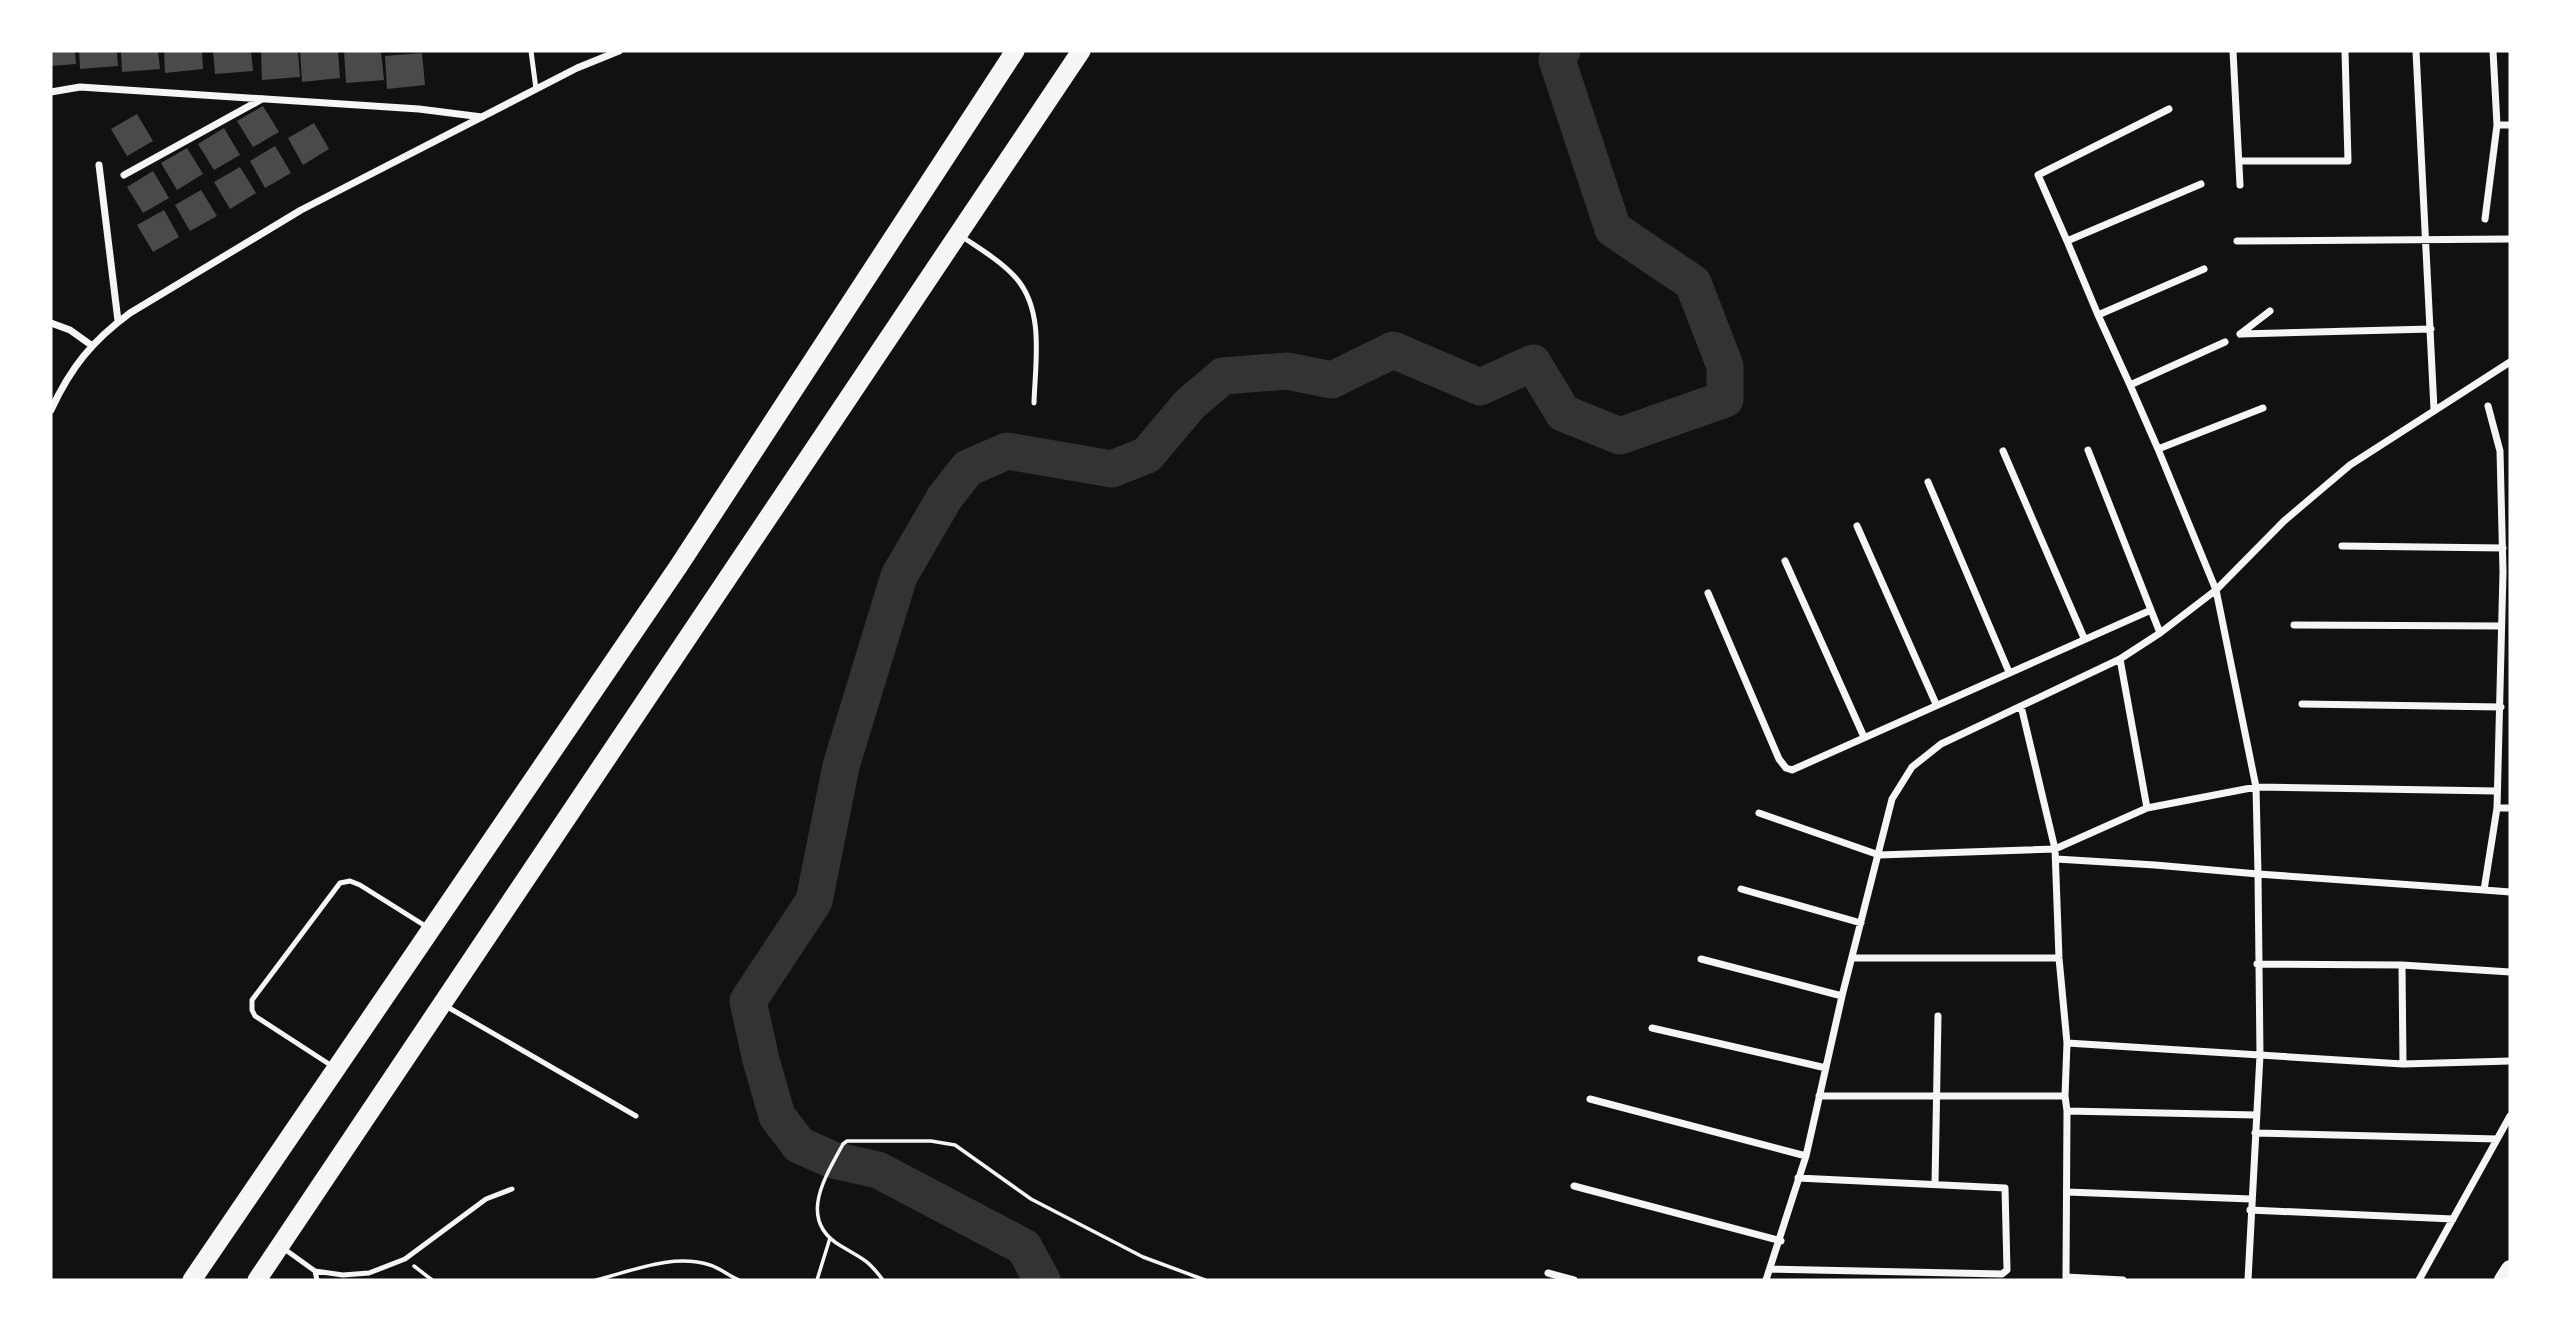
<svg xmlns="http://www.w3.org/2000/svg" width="2561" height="1331" viewBox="0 0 2561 1331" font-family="Overpass,sans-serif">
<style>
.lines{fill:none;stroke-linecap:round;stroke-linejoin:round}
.river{stroke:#333;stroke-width:37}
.building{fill:#4a4a4a}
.path{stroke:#f5f5f5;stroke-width:3.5}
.service{stroke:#f5f5f5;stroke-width:5}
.minor{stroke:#f5f5f5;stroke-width:7}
.primary{stroke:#f5f5f5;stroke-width:18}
.trunk{stroke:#f5f5f5;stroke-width:19}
</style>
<rect width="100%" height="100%" fill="#111"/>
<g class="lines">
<path class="river" d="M1042 1280 1024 1247 878 1170 833 1160 799 1145 777 1116 761 1060 748 1001 814 901 841 766 899 576 945 497 968 468 1007 451 1112 469 1147 455 1190 404 1223 376 1287 371 1332 380 1393 350 1480 387 1533 363 1563 413 1620 436 1725 399V366L1693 283 1613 229 1557 60 1562 51"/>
</g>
<path class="building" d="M51 51H75L76 64 51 66Z
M79 51H117L118 66 80 69Z
M121 51H158L160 69 122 72Z
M164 51H202L203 69 165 73Z
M213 51H251L253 71 215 74Z
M261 51H298L300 77 262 80Z
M300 51H338L340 78 302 82Z
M344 51H381L384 80 346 83Z
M422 53 425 85 387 89 385 56Z
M263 106 279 132 253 147 237 121Z
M137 114 153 141 127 156 111 129Z
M314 123 329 149 303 165 288 138Z
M224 128 240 155 214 170 198 144Z
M275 146 291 173 265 188 250 161Z
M187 148 203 174 177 190 161 163Z
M240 167 256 193 230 209 214 182Z
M153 171 169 198 143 213 127 187Z
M201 190 217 216 190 231 175 205Z
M164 210 179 237 153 252 137 225Z"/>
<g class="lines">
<path class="path" d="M414 1266 432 1280
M596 1280C632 1271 673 1253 710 1265 720 1268 729 1276 739 1280
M817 1280 830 1238
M883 1280C867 1259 863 1259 841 1246 796 1220 826 1176 843 1144L847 1141H931L955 1145 1031 1199 1143 1257 1205 1280"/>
<path class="service" d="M531 51 536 89
M961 236C980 249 1001 261 1016 278 1045 311 1035 364 1034 403
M444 1005 636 1116
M332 1066 255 1016 252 1010V1000L340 883 350 881 360 885 427 927
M283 1248 315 1271 317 1280
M315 1271 343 1275 369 1273 405 1259 486 1199 512 1189"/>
<path class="minor" d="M2233 51 2240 185
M2416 51 2434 409
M2493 51 2497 125H2510
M51 92 80 87 419 109 482 117
M2239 161H2348L2345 51
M99 165 118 321
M124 175 262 99
M2485 219 2497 125
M2067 241 2038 175 2169 109
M2237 241 2510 239
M2098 315 2067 241 2201 184
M51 323 70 330 91 345
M2240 334 2431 329
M2240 334 2270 311
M2130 385 2098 315 2204 269
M51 410C71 367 92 341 130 313L301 210 577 68 619 51
M2158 449 2130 385 2225 342
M2088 450 2160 633
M2003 451 2084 638
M1928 482 2009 672
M1857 526 1936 704
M2342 546 2503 548
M1785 561 1864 737
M1708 593 1779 759 1786 768 1792 770 2151 610
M2294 625 2501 626
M2120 659 2147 808 2256 787 2496 791
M2302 704 2501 707
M2021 706 2055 849 2147 808
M2497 808H2510
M1759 813 1879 855 2055 849 2059 958 2067 1043
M2056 859 2155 865 2258 874 2256 787 2216 590 2158 449 2263 408
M1741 889 1861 923
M2484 890 2510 892
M1854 958H2059
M1701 959 1842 996
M2257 964 2402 965 2510 972
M2402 965 2403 1064
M1652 1028 1826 1068
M1819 1096H2065
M1590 1099 1806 1156
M2067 1111 2256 1115
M2255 1133 2497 1139
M1935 1184 1938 1016
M1574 1186 1781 1241
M2067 1192 2251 1199
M2250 1210 2453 1219
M1770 1269 2002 1274 2007 1270 2005 1188 1798 1178
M1548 1273 1574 1280
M1766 1280 1806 1156 1842 996 1892 799 1912 767 1941 744 2120 659 2160 633 2216 590 2284 521 2350 465 2510 362
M2123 1280 2066 1277 2067 1111 2065 1096 2067 1043 2260 1055 2258 874 2484 890 2497 808 2503 572 2500 451 2488 406
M2248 1280 2260 1055 2403 1064 2510 1061
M2419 1280 2510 1116"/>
<path class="primary" d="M2503 1280 2510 1269"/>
<path class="trunk" d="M192 1280 678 567 1015 51
M257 1280 1081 51"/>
</g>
<rect width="2561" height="1331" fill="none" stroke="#ffffff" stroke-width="105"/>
</svg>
